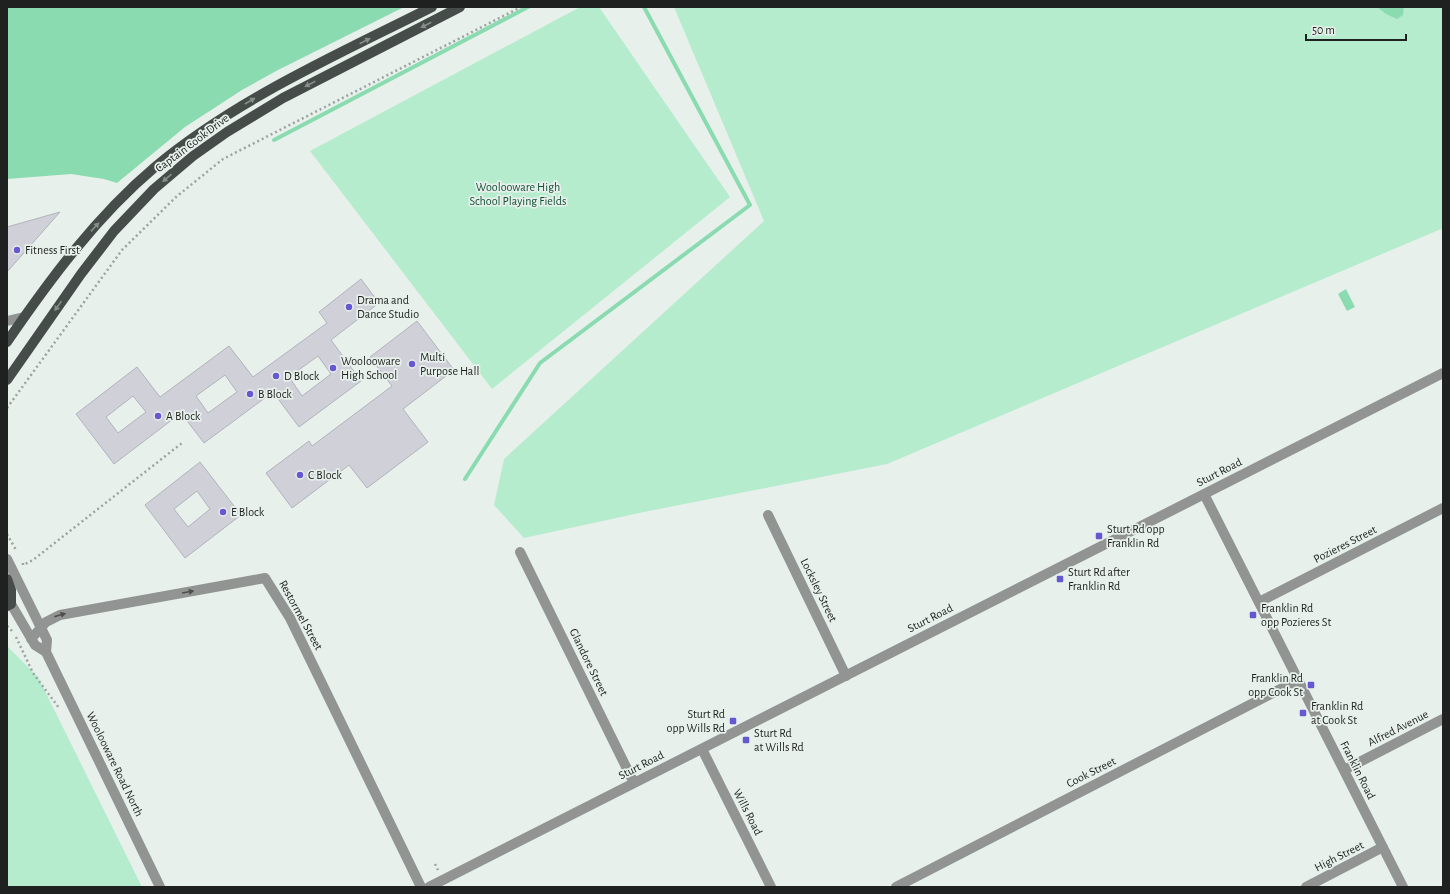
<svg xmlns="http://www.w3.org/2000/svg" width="1450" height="894" viewBox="0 0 1450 894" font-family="'Alegreya Sans',sans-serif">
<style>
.green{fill:#b6ecce}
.water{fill:#8adbb0}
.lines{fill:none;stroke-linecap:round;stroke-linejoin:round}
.stream{stroke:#8adbb0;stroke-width:4}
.building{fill:#cfd0d8;stroke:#b2b3bb;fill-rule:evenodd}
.path{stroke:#9da39f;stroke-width:2.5;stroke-dasharray:2 3;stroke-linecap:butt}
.minor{stroke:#919492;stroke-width:10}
.major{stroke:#464c49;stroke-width:10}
.oneway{fill:#868e8a}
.oneway2{fill:#4c4f4d}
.poi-dot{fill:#6758d2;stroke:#e7f0eb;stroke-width:1.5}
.labels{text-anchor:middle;stroke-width:3.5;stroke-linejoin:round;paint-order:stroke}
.street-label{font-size:12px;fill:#1e211f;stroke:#e7f0eb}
.park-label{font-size:12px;fill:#115035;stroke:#e7f0eb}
.poi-label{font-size:12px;fill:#1e211f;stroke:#e7f0eb;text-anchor:start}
</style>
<rect width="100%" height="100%" fill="#e7f0eb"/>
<path class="green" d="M580 7H599L730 197 492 389 310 151Z
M674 7H1443V232L1441 229 887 464 644 512 524 538 494 505 504 459 764 221Z
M7 646 38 677 142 887H7Z"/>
<path class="water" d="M7 7H404L278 70 242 90 185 127 117 183 104 179 71 174 7 179Z
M1377 7H1404L1403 15 1397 19 1386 14Z
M1346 289 1355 307 1347 311 1338 294Z"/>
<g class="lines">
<path class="stream" d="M274 140 528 7
M465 479 540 363 750 205 644 7"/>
</g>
<path class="building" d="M60 212 7 272V227Z
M361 279 379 303 331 340 361 381 299 427 273 392 204 443 181 413 114 464 76 414 137 367 160 397 229 346 253 377 327 323 319 312ZM318 356 331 374 302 396 289 377ZM225 375 237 392 208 413 196 396ZM133 396 146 412 118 433 106 417Z
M417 321 454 370 403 409 428 442 367 488 349 465 292 508 266 473 309 441 312 446 392 386 370 357Z
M200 462 241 515 185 558 145 505ZM197 491 210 509 188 527 174 509Z"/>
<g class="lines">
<path class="path" d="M7 408 122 250 176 197 223 159 521 7
M7 534 16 550
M23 563V565L33 560 182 443
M7 626 12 631
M16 637 33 673 59 708
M435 864 438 870"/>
<path class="minor" d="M7 321 24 317
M1204 494 1403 887
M768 515 846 676
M520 552 634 783
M7 559 47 640 46 652
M7 597 35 645 46 652 160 887
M1259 602 1443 508
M31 639 46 622 60 615 265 578 290 618 421 887
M702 749 771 887
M1344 770 1443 719
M429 887 1443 373
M896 887 1298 680
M1306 887 1383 847"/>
<path class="major" d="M7 342C50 279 97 216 155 167 238 98 337 55 432 7
M7 380 81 274 114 231 154 189 193 156 227 132 283 98 460 7
M7 579 11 590V604L7 606"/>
</g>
<defs><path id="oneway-solid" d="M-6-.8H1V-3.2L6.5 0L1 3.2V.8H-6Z"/></defs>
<g class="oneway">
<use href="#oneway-solid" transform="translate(426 25) rotate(153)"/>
<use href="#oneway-solid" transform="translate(365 41) rotate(-27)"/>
<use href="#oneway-solid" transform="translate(310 84) rotate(153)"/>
<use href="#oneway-solid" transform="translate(250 101) rotate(-30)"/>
<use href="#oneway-solid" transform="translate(167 178) rotate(139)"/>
<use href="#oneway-solid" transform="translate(95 227) rotate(-47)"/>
<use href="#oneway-solid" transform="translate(58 306) rotate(125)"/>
</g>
<g class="oneway2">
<use href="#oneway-solid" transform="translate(188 592) rotate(-10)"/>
<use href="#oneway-solid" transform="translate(60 615) rotate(-16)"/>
</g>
<g class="poi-dot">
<circle cx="17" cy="250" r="4"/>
<circle cx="349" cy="307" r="4"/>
<circle cx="412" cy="364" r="4"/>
<circle cx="333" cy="368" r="4"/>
<circle cx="276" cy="376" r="4"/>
<circle cx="250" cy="394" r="4"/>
<circle cx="158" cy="416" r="4"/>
<circle cx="300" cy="475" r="4"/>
<circle cx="223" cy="512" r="4"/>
<rect x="1095" y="532" width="8" height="8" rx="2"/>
<rect x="1056" y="575" width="8" height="8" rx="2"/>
<rect x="1249" y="611" width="8" height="8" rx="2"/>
<rect x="1307" y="681" width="8" height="8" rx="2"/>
<rect x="1299" y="709" width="8" height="8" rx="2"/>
<rect x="729" y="717" width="8" height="8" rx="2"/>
<rect x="742" y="736" width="8" height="8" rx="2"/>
</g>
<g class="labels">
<g class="street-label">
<text transform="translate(192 143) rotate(-37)" y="4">Captain Cook Drive</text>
<text transform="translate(1219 472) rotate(-27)" y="4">Sturt Road</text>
<text transform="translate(1345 544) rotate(-27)" y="4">Pozieres Street</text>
<text transform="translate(819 590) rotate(64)" y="4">Locksley Street</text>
<text transform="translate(301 615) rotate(61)" y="4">Restormel Street</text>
<text transform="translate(930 618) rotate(-27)" y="4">Sturt Road</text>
<text transform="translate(589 662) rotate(64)" y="4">Glandore Street</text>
<text transform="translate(1398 728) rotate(-27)" y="4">Alfred Avenue</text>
<text transform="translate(115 764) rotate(64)" y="4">Woolooware Road North</text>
<text transform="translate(641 765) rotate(-27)" y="4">Sturt Road</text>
<text transform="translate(1358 770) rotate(63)" y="4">Franklin Road</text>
<text transform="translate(1091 772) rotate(-27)" y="4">Cook Street</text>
<text transform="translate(748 812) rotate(63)" y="4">Wills Road</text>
<text transform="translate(1339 856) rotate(-27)" y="4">High Street</text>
</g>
<g class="park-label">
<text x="518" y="191">Woolooware High<tspan x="518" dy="14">School Playing Fields</tspan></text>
</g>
<g class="poi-label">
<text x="25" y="254">Fitness First</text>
<text x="357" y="304">Drama and<tspan x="357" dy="14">Dance Studio</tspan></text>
<text x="420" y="361">Multi<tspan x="420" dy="14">Purpose Hall</tspan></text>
<text x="341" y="365">Woolooware<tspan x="341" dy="14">High School</tspan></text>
<text x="284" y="380">D Block</text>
<text x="258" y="398">B Block</text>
<text x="166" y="420">A Block</text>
<text x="308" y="479">C Block</text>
<text x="231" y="516">E Block</text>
<text x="1107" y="533">Sturt Rd opp<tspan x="1107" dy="14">Franklin Rd</tspan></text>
<text x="1068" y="576">Sturt Rd after<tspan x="1068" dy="14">Franklin Rd</tspan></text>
<text x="1261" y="612">Franklin Rd<tspan x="1261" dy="14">opp Pozieres St</tspan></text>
<text x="1303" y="682" text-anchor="end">Franklin Rd<tspan x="1303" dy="14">opp Cook St</tspan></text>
<text x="1311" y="710">Franklin Rd<tspan x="1311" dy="14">at Cook St</tspan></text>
<text x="725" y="718" text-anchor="end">Sturt Rd<tspan x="725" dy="14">opp Wills Rd</tspan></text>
<text x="754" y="737">Sturt Rd<tspan x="754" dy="14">at Wills Rd</tspan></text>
</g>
</g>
<rect width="1450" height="894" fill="none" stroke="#1e211f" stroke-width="16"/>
<path d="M1306 34v6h100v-6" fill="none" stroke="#1e211f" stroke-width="2"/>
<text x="1312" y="34" font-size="12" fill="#1e211f" stroke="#e7f0eb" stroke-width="3" paint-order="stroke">50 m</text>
</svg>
